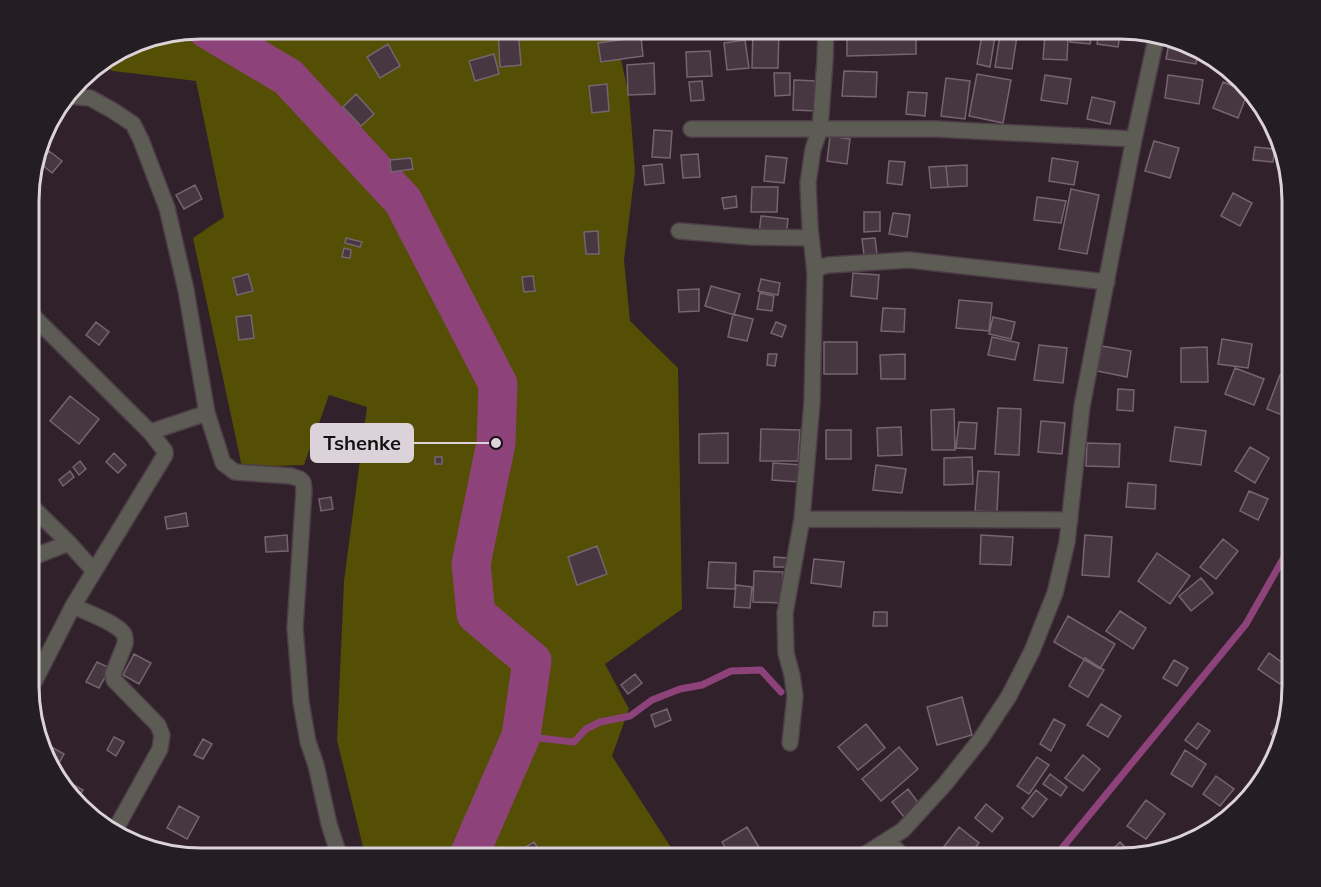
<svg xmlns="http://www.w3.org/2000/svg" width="1321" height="887" viewBox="0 0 1321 887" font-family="Mulish,sans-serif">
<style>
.green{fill:#544f04}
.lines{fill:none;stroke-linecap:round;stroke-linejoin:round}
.stream{stroke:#8e427a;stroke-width:7}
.river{stroke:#8e427a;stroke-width:39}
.building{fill:#463741;stroke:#766570;stroke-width:1.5}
.minor-casing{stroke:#4c3d47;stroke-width:18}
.minor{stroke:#5c5c54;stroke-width:15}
.rim{fill:none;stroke:#dcd2d9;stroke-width:3}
.leader{fill:none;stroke:#dcd2d9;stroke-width:2}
.callout-dot{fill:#dcd2d9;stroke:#140d12;stroke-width:2}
.callout{fill:#dcd2d9;stroke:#dcd2d9;stroke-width:2}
.callout-label{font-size:20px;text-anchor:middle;font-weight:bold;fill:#111}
</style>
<rect width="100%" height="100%" fill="#30212b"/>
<path class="green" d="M201 29H614L629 95 635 171 624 260 630 321 678 368 682 609 605 664 629 709 612 756 670 846 668 858H365L363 847 337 740 344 581 367 407 329 395 304 465 242 467 193 238 224 217 196 81 113 71 98 64 135 41Z"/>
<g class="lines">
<path class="stream" d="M521 736 574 742 586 729 600 722 630 716 652 700 680 689 702 685 731 671 761 670 781 692
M1054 858 1246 624 1292 543"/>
<path class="river" d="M207 29 288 77 403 201 498 384 496 443 471 564 476 614 532 661 521 736 470 853 477 858"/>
</g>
<path class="building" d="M518 29 521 65 500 67 498 31Z
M606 29H645L607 36Z
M753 29H779L778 68H752Z
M847 29H916V54L847 56Z
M983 29 996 30 990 67 977 64Z
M1001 29H1018L1012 69 995 67Z
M1072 29H1093L1090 44 1070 42Z
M1099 29H1121L1118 47 1097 44Z
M1045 35 1068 36 1067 60 1043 59Z
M641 37 643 56 601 62 598 43Z
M745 40 749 68 727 70 724 43Z
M1169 43 1198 52 1196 64 1166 59Z
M388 44 400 66 380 78 367 57Z
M710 51 712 76 687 77 686 52Z
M494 54 499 74 475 81 469 61Z
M654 63 655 94 628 95 627 65Z
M844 71 877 72 876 97 842 96Z
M774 73H790V95L775 96Z
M977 74 1011 80 1003 123 969 116Z
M1045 75 1071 79 1067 104 1041 100Z
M1168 75 1203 80 1199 104 1165 98Z
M946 78 970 81 965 119 941 116Z
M794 80 818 81 817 111 793 110Z
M702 81 704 100 691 101 689 82Z
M1223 82 1248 92 1238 118 1213 108Z
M607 84 609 111 592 113 589 86Z
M908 92 927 93 925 116 906 114Z
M356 94 374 114 361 126 343 107Z
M1092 97 1115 102 1110 124 1087 119Z
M654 130 672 131 670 158 652 157Z
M830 136 850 139 847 164 827 161Z
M1154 141 1179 148 1170 178 1145 171Z
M1255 147 1275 149 1273 162 1253 160Z
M49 151 62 161 52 173 40 163Z
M698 154 700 177 683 178 681 155Z
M766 156 787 158 784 183 764 181Z
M411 158 413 169 391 172 390 160Z
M1052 158 1078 162 1074 185 1049 181Z
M889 161 905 162 902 185 887 183Z
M662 164 664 183 645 185 643 166Z
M967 165V186L948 187 946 166Z
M946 166 948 187 931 188 929 167Z
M195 185 202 199 184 209 176 195Z
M752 187H778L777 212H751Z
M1071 189 1099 195 1087 254 1059 249Z
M1233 193 1252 203 1240 226 1221 216Z
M736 196 737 207 724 209 722 198Z
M1037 197 1066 201 1061 223 1034 220Z
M864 212H880V231L864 232Z
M893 213 910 215 907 237 889 234Z
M761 216 788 219 786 237 759 234Z
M30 231 36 236 30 244Z
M598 231 599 254H586L584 232Z
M346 238 362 242 360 247 345 243Z
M875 238 877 254 864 255 862 239Z
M344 248 351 250 350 258 342 257Z
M853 273 879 275 877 299 851 296Z
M248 274 253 291 237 295 233 278Z
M533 276 535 291 524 292 522 277Z
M761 279 780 283 778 295 758 291Z
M711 286 740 294 734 315 705 306Z
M699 289V311L679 312 678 290Z
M760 293 774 296 772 311 757 309Z
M959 300 992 303 989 331 956 328Z
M883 308 905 309 904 332 881 331Z
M733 314 753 319 747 341 728 337Z
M251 315 254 338 239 340 236 317Z
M993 317 1015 322 1011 339 989 334Z
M96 322 109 332 99 345 86 335Z
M776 322 786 326 782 337 771 333Z
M992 337 1019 343 1015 360 988 355Z
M1222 339 1252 344 1248 368 1218 364Z
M824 342H857V374H824Z
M1039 345 1067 348 1063 383 1034 380Z
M1102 346 1131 351 1127 377 1097 371Z
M1207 347 1208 382H1181V348Z
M768 354H777L775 366 767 365Z
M905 354V379H881L880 355Z
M1235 368 1264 379 1254 405 1225 394Z
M1280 375 1292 379V419L1267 409Z
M1118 389 1134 390 1133 411 1117 410Z
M70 396 99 419 79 444 50 421Z
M998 408 1021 409 1019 455 995 454Z
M954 409 955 450H932L931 410Z
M1041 421 1065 423 1062 454 1038 452Z
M959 422 977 423 975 449 956 448Z
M901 427 902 455 878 456 877 428Z
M1175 427 1206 431 1201 465 1170 461Z
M761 429 800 430 798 461H760Z
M826 430H851V459H826Z
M728 433V463H699V434Z
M1087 443 1120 444 1119 467 1086 466Z
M1250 447 1269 458 1255 483 1235 471Z
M114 453 126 465 118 473 106 462Z
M435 457H442V464H435Z
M972 457 973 484 944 485V458Z
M80 461 86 469 79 475 73 467Z
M773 463 801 465 799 482 772 480Z
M876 465 906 469 902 493 873 490Z
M70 471 74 477 63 486 59 480Z
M978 471 999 472 997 512 975 511Z
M1128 483 1156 485 1155 509 1126 507Z
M1249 491 1268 499 1258 520 1240 511Z
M331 497 333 509 321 511 319 499Z
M186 513 188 526 167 529 165 517Z
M287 535 288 551 266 552 265 537Z
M981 535 1013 537 1011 565 980 564Z
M1085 535 1112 537 1109 577 1082 575Z
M1223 539 1238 551 1216 579 1200 567Z
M597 546 607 574 577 585 568 557Z
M1157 553 1190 576 1170 604 1138 581Z
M774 557 788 558 787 567H774Z
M814 559 844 562 841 587 811 583Z
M709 562 736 563 735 589 707 588Z
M754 571 783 572 782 603 753 602Z
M1201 578 1213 593 1191 611 1179 596Z
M736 585 752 587 750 608 734 607Z
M1120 611 1146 628 1133 649 1106 631Z
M874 612H887V626H873Z
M1068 616 1115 644 1100 669 1054 642Z
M1269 653 1291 669 1280 684 1258 669Z
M134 654 151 663 139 684 123 675Z
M1085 658 1104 670 1088 697 1069 686Z
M1174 660 1188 668 1177 686 1163 678Z
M97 662 110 668 99 688 86 682Z
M635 674 642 683 628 694 621 685Z
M962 697 972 735 937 745 927 707Z
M1101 704 1121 716 1108 737 1087 725Z
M667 709 671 720 655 727 651 715Z
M1287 709H1288L1278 739 1271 734Z
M1054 719 1065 725 1051 751 1040 744Z
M1198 723 1210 731 1197 749 1185 740Z
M866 724 885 748 858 770 838 747Z
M114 737 124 742 116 756 107 750Z
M203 739 212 744 203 759 194 755Z
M46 744 64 754 53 774 44 749Z
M899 747 918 769 881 801 862 779Z
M1185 750 1206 764 1192 787 1171 774Z
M1083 755 1100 769 1083 791 1065 778Z
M1037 757 1049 765 1029 794 1017 786Z
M1050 774 1067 787 1061 796 1043 784Z
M1216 776 1234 789 1220 806 1203 794Z
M72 784 83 790 77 800 68 790Z
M908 789 920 805 904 817 892 802Z
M1036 790 1047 799 1033 817 1022 808Z
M1146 800 1165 814 1146 839 1127 826Z
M986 804 1003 818 992 832 975 818Z
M179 806 199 817 187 839 167 828Z
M747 827 760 849 744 858H731L722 842Z
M959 827 979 843 968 858H937L936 857Z
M534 842 544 858H530L524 848Z
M1120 842 1132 854 1128 858H1104Z
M702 849 709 858H689Z"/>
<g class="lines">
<g class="minor-casing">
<path id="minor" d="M68 96 90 98 112 110 133 124 141 140 167 208 186 290 207 413 223 463 235 472 291 476 300 479 303 482 304 490 295 628 301 702 308 742 316 765 329 824 340 858
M691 129H936L1134 139
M679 231 751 237 811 238
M815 273 820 267 829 265 909 260 1107 282
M30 313 150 432 165 451V455L73 606 30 690
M150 432 207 413
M30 505 69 543 94 571
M802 519 1070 520
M30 558 69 543
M73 606C86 612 117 623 124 634 126 639 125 640 125 644L113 674 114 680 158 725 162 735 160 749 114 832
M790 743 795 696 792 675 786 653 785 613 802 519 812 402 815 273 810 227 808 183 813 149 820 129 825 60 826 29
M888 840 904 858
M859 858 903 830 945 784 980 740 1009 696 1032 651 1055 593 1067 542 1082 406 1134 139 1156 39"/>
</g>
<use href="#minor" class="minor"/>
</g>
<path d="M0 0H1321V887H0ZM201 39H1120A162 162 0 0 1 1282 201V686A162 162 0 0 1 1120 848H201A162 162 0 0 1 39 686V201A162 162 0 0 1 201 39Z" fill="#241d22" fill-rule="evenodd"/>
<path class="rim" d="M201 39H1120A162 162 0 0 1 1282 201V686A162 162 0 0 1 1120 848H201A162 162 0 0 1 39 686V201A162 162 0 0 1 201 39Z"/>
<path class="leader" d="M496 443L413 443"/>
<circle class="callout-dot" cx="496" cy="443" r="6"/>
<rect class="callout" x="311" y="424" width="102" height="38" rx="6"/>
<g class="callout-label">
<text x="362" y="450">Tshenke</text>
</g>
</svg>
